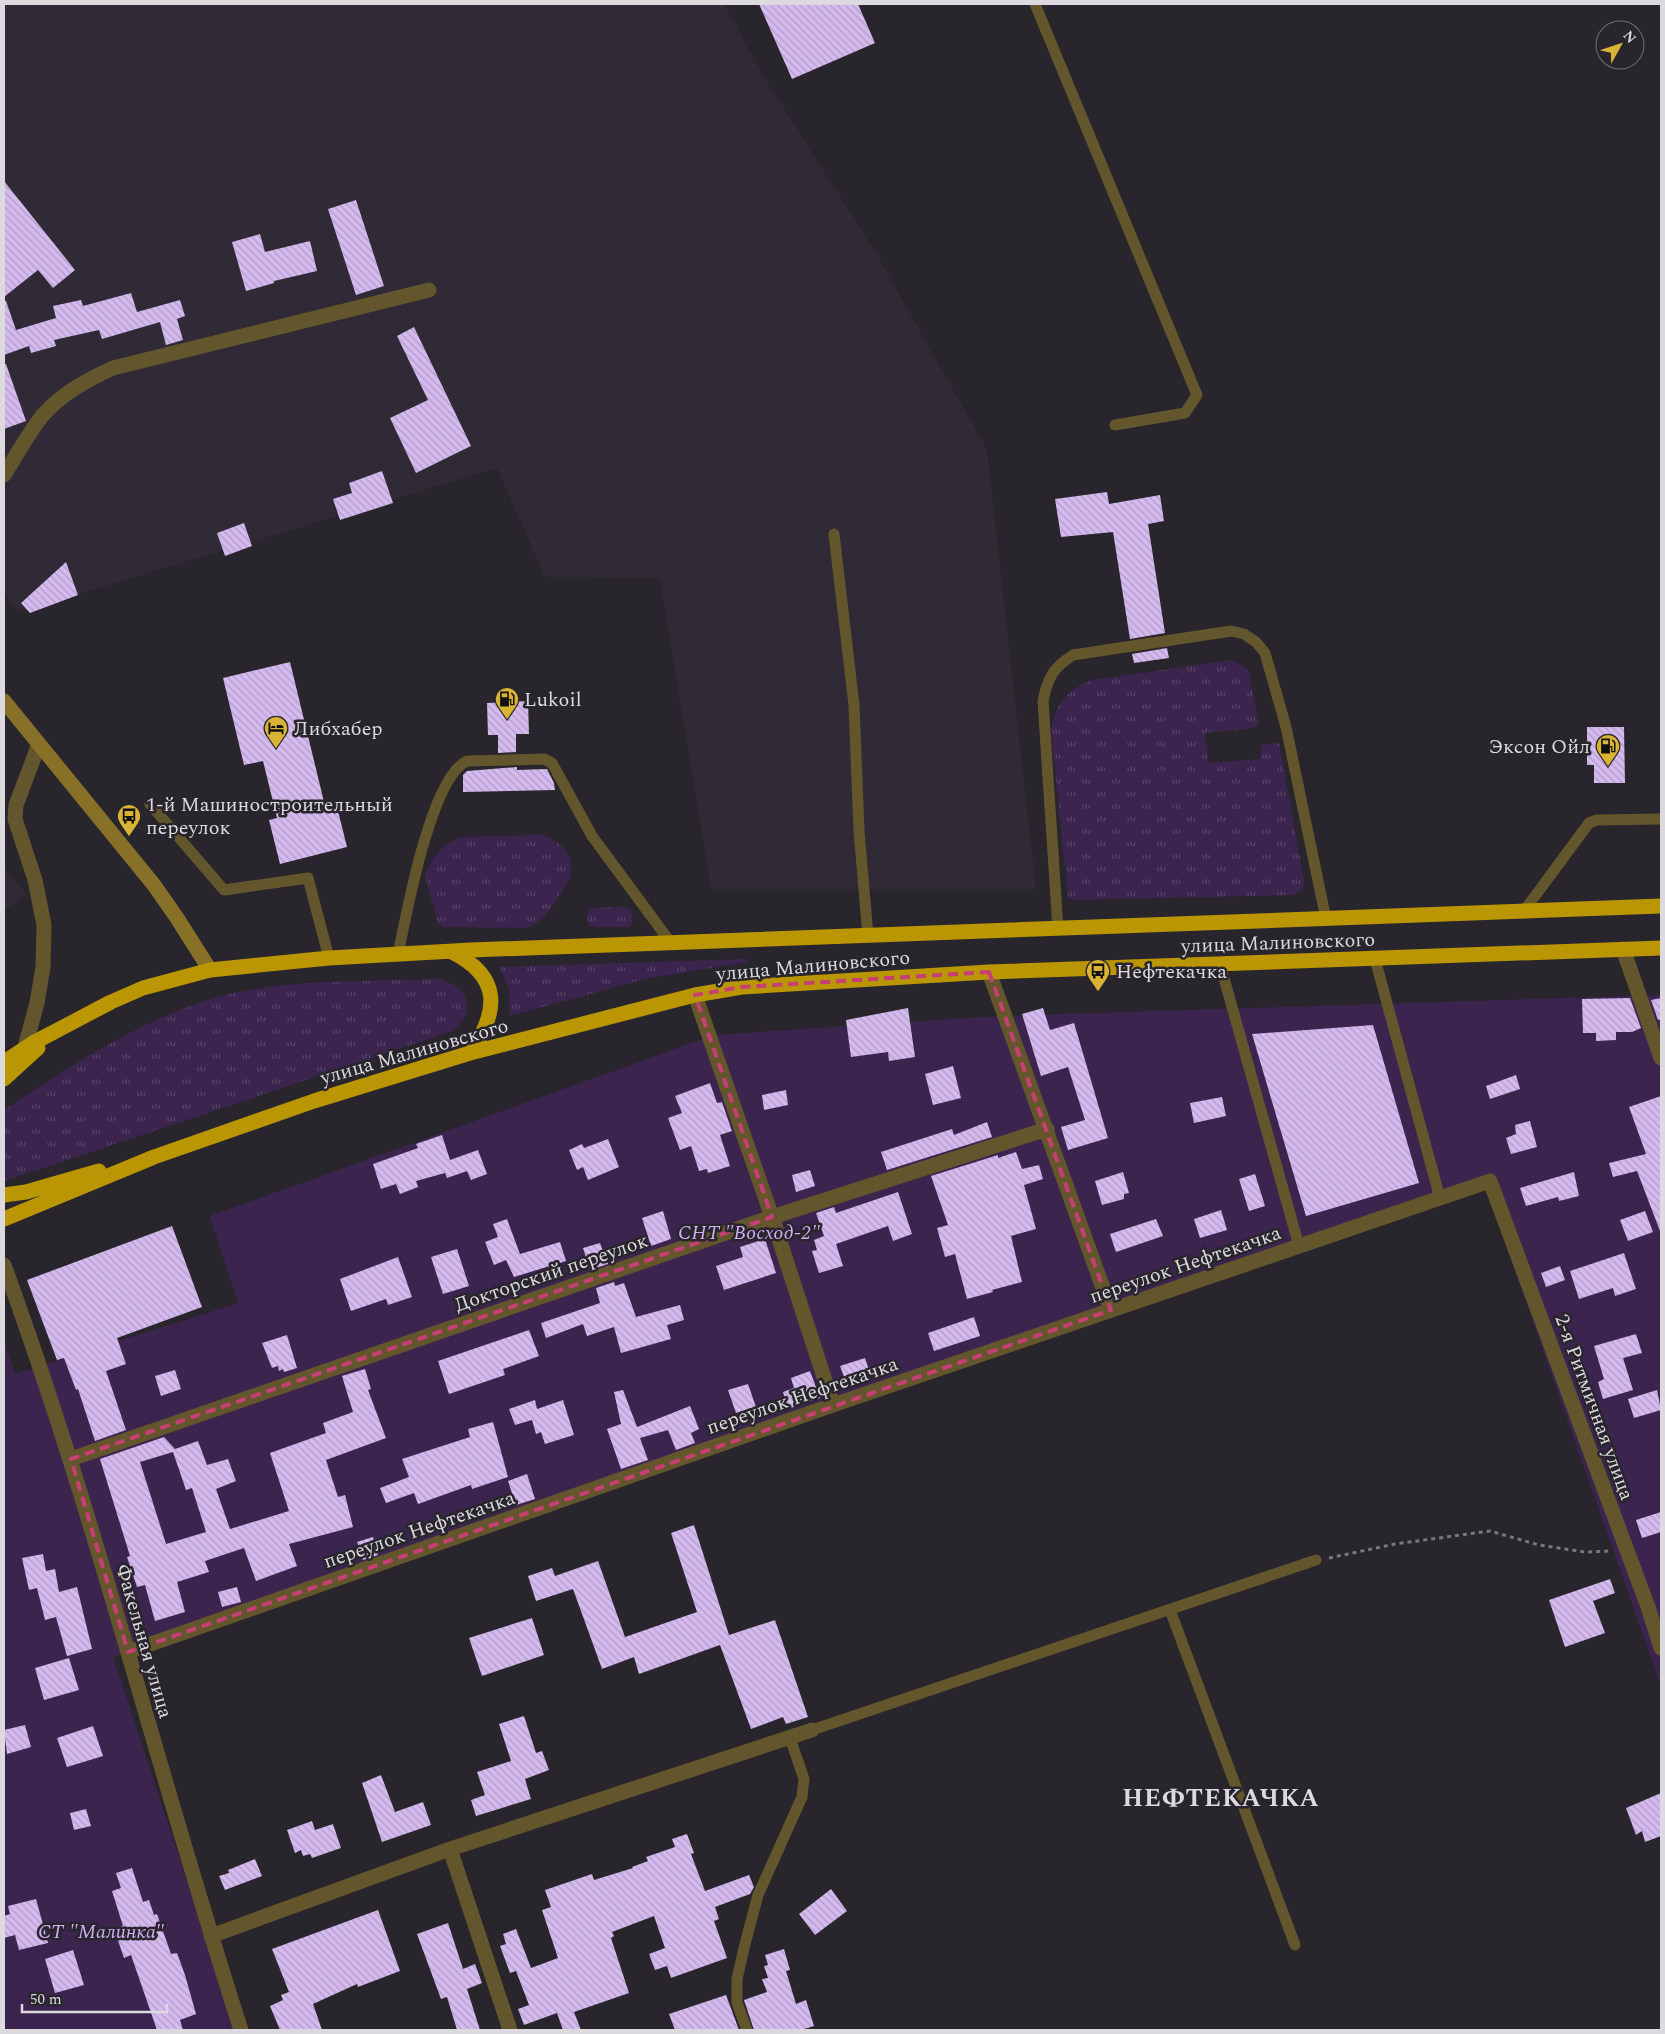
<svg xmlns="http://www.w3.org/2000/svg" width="1665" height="2034" viewBox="0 0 1665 2034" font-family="Spectral,serif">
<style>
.built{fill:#302a37}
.grass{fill:url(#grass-tufts)}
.green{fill:#3b254e}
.building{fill:url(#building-back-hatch);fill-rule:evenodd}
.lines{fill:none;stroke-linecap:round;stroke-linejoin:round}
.path{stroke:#79777d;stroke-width:3;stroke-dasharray:4 4;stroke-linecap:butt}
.lane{stroke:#64562c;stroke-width:11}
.street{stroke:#64562c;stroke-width:15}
.secondary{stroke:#877027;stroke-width:15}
.highway{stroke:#ba9604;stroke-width:15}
.marked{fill:none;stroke:#c73f75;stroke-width:4;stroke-dasharray:10 6;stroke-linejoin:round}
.labels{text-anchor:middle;stroke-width:5;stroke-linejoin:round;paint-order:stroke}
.poi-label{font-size:20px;fill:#dcdadf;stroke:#28252c;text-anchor:start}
.street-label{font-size:20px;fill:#dcdadf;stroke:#28252c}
.park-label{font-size:20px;font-style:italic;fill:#d2adf7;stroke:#28252c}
.district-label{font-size:25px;font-weight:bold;letter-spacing:1px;fill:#dcdadf;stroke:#28252c}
</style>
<defs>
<pattern id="grass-tufts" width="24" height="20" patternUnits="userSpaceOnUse" patternTransform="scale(1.25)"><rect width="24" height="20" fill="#3b254e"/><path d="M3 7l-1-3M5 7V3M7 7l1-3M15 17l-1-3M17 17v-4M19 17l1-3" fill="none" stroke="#574467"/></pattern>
<pattern id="building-back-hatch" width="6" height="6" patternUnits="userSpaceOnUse" patternTransform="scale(1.25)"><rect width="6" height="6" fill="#d5baf0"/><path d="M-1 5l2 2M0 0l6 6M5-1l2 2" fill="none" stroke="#b09cc5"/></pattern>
</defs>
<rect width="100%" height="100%" fill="#28252c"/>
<path class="built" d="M4 4H724L764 77 876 253 987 450 1036 889H711L660 578 545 577 497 468 19 612 4 593Z
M4 868 26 894 4 911Z"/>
<path class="grass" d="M1232 660 1244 666 1249 672 1259 724 1254 728 1205 733 1208 763 1260 759 1261 745 1279 743 1304 880 1303 888 1293 895 1074 900 1068 898 1051 729C1056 704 1068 689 1092 680Z
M542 835C560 840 578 858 569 879 566 885 561 892 557 899 550 910 540 923 527 928L443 927 438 924 425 876C432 856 443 843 463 837Z
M619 907 630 909 633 916 631 925 629 927H592L588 924 587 915 591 908Z
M747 959V962L645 979 510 1016 509 991 500 967Z
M438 979C469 986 478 1010 452 1031L4 1181V1110C71 1066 140 1019 218 997 289 978 366 982 438 979Z"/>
<path class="green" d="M1661 995V1686L1486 1188 113 1657 236 2030H4V1341L15 1374 238 1303 210 1216 714 1035 998 1016Z"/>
<path class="building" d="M759 4H858L875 43 792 79Z
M4 181 75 270 53 288 38 270 4 297Z
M356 200 384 286 356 295 328 209Z
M260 234 265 252 310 241 317 271 274 281V283L246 291 232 242Z
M131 293 137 312 180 300 185 316 177 319 183 340 166 345 160 322 102 339 99 330 54 340 56 346 31 353 29 346 4 355V301H6L16 330 56 318 53 306 81 300 83 306Z
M414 327 471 446 416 473 390 418 428 400 397 336Z
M4 364H6L26 421 4 429Z
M382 471 393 503 340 520 333 499 352 493 349 483Z
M1107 492 1109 504 1160 495 1164 521 1148 524 1165 633 1130 639 1113 532 1061 537 1055 499Z
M244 523 252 546 225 556 217 533Z
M66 562 78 595 30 613 21 603Z
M1167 648 1169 658 1134 663 1132 654Z
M290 662 325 806 336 803 347 847 280 864 269 820 277 818 263 761 244 765 223 678Z
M528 701 529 734H516V752L498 753V735H488L487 703Z
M1587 727H1624L1625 783H1594V765H1587Z
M517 767V770L547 769 554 783 555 790 463 792V775L467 771Z
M1630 998 1641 1028 1632 1032H1616V1040L1596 1041V1033H1583L1582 999Z
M1661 998V1019L1658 1020 1651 1000Z
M908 1008 915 1057 889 1061 888 1052 851 1057 846 1020Z
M1043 1008 1050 1030 1074 1023 1108 1138 1068 1150 1061 1127 1085 1120 1068 1067 1041 1076 1022 1014Z
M1373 1025 1419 1183 1306 1216 1252 1034Z
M953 1066 961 1098 933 1105 925 1074Z
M1516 1075 1520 1089 1490 1099 1486 1086Z
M710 1083 717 1103 722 1102 732 1131 720 1135 730 1166 708 1173 707 1169 699 1171 691 1146 680 1150 668 1118 682 1113 675 1096Z
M786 1090 788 1105 764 1110 762 1095Z
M1661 1096V1231H1660L1637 1171 1613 1177 1609 1163 1646 1154 1629 1107Z
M1222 1097 1226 1116 1194 1123 1190 1103Z
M1530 1121 1537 1147 1511 1154 1506 1138 1516 1134 1515 1125Z
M987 1122 992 1137 887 1170 881 1152 952 1129 954 1135Z
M442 1135 450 1160 478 1150 487 1174 471 1180 467 1171 447 1178 445 1173 416 1181 418 1187 400 1194 396 1184 381 1189 373 1164 418 1148 416 1144Z
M608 1139 619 1167 588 1180 583 1167 577 1170 569 1150 582 1144 584 1148Z
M1016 1152 1022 1169 1039 1165 1043 1179 1024 1185 1036 1229 1011 1236 1022 1282 992 1290 993 1292 967 1299 955 1254 945 1257 937 1228 948 1225 931 1176 998 1155V1158Z
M810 1170 815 1186 796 1192 792 1175Z
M1123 1172 1129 1193 1124 1194V1199L1102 1205 1095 1181Z
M1574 1172 1579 1196 1559 1201 1558 1197 1526 1206 1520 1188Z
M1255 1174 1265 1206 1249 1211 1239 1179Z
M898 1192 912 1234 893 1241 888 1226 836 1244 843 1266 819 1273 812 1251 817 1250 814 1240 824 1236 816 1213 834 1207 836 1213Z
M1221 1210 1227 1230 1200 1238 1194 1219Z
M663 1211 671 1239 651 1246 642 1218Z
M1645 1211 1653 1232 1628 1241 1620 1220Z
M507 1219 520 1254 560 1242 566 1261 514 1277 506 1260 494 1265 485 1242 498 1237 493 1224Z
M1156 1219 1163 1236 1116 1252 1110 1234Z
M172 1226 202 1307 117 1338 126 1364 106 1371 126 1430 95 1441 78 1389 76 1390 64 1358 57 1360 27 1280Z
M765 1239 776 1273 724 1290 716 1266 743 1257 740 1247Z
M600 1243 608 1264 590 1270 583 1248Z
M457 1249 469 1286 443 1294 431 1257Z
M1624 1253 1636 1289 1615 1296 1613 1288 1579 1299 1570 1271Z
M398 1257 412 1297 388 1305 386 1299 351 1311 340 1279Z
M1560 1266 1565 1280 1546 1287 1541 1273Z
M614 1282 615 1286 624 1283 636 1317 680 1305 684 1320 667 1325 671 1339 621 1353 614 1327 587 1336 583 1324 546 1338 541 1323 600 1303 596 1288Z
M974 1317 980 1336 934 1351 928 1333Z
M529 1330 539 1356 503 1369 505 1375 449 1394 438 1361Z
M1636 1334 1642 1353 1623 1358 1633 1390 1603 1399 1598 1382 1604 1379 1594 1346Z
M287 1335 297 1368 284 1372 283 1369 279 1371 278 1366 272 1368 262 1343Z
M865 1358 870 1373 846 1382 840 1366Z
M365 1369 371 1389 368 1390 386 1438 326 1460 338 1497 345 1495 353 1527 289 1544 297 1566 256 1581 244 1548 205 1561 209 1572 177 1582 185 1612 155 1621 145 1585 137 1587 127 1557 130 1556 100 1459 164 1437 175 1449 198 1441 207 1465 228 1459 236 1481 216 1489 230 1529 289 1511 270 1453 326 1433 323 1423 353 1412 342 1376ZM173 1452 186 1490 192 1488 206 1532 166 1544 140 1462Z
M175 1370 181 1389 161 1396 155 1376Z
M810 1371 820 1398 788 1409 783 1392 794 1388 791 1378Z
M748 1384 756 1407 736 1413 728 1390Z
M623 1390 637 1427 690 1406 699 1429 691 1433 695 1443 676 1450 668 1430 640 1438 648 1460 621 1469 607 1429 621 1424 614 1392Z
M1657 1390 1661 1410 1634 1418 1628 1399Z
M535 1400 537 1409 563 1400 574 1435 545 1444 541 1432 536 1434 532 1420 515 1425 509 1409Z
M493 1422 508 1477 472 1489 471 1485 418 1504 414 1493 386 1503 380 1488 409 1477 402 1459 470 1437 468 1429Z
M527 1474 535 1499 516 1505 508 1481Z
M1661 1512V1532L1642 1538 1636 1520Z
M694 1525 729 1635 775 1620 808 1717 786 1724 783 1717 751 1729 720 1645 639 1674 634 1657 602 1669 573 1589 536 1601 528 1576 552 1568 555 1576 598 1561 625 1637 697 1612 671 1533Z
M373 1537 378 1555 363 1560 357 1542Z
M43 1554 46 1571 55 1569 59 1592 77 1587 92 1649 67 1656 56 1617 45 1620 37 1588 29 1590 22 1558Z
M1610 1579 1615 1593 1593 1601 1605 1633 1565 1647 1549 1600Z
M237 1587 241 1602 222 1607 218 1592Z
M532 1618 544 1655 482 1676 469 1638Z
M69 1658 79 1690 44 1700 35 1668Z
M524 1716 536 1753 542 1751 549 1770 525 1779 531 1799 476 1816 471 1800 485 1795 477 1772 511 1761 499 1724Z
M25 1725 31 1747 7 1754 4 1730Z
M93 1726 103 1756 67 1767 57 1738Z
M381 1775 395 1812 423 1802 431 1825 382 1842 362 1783Z
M1661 1793V1836L1645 1842 1642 1831 1636 1835 1626 1808Z
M86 1809 91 1826 74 1830 70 1813Z
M312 1821 315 1830 333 1824 341 1848 312 1858 310 1854 303 1856 301 1850 295 1853 287 1830Z
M687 1834 694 1853 691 1854 705 1891 749 1875 754 1887 750 1894 715 1907 719 1919 714 1921 727 1958 671 1978 667 1966 655 1970 649 1954 665 1948 654 1916 612 1932 614 1936 611 1938 629 1993 574 2012 581 2030H563L557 2013 524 2025 518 2009 529 2005 516 1971 510 1973 500 1946 506 1944 503 1934 516 1929 531 1968 558 1958 542 1910 551 1907 545 1890 592 1874 594 1880 633 1868 632 1867 648 1861 646 1857 675 1847 672 1839Z
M255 1859 262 1876 225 1890 219 1876 229 1873 228 1870Z
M132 1868 143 1902 149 1900 154 1915 157 1914 171 1954 177 1953 185 1975 196 2014 180 2020 183 2030H157L131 1955 124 1958 114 1929 123 1926 112 1891 121 1888 116 1873Z
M831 1889 847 1911 815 1935 799 1914Z
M36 1899 48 1943 19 1950 15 1935 4 1938V1916L10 1914 8 1906Z
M378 1910 400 1971 358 1987 357 1984 313 2004 322 2030H280L270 2006 283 2000 281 1995 289 1992 272 1949Z
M448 1923 463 1969 475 1964 482 1983 467 1989 480 2030H457L447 1997 441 1999 417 1934Z
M784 1949 790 1970 786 1971 796 2004 806 2000 814 2026 801 2030H754L744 2000 767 1992 762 1979 768 1978 764 1966 768 1965 765 1955Z
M73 1950 84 1985 55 1993 45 1959Z
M726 1995 739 2030H675L669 2014Z"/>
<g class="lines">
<path class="path" d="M1329 1558 1395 1544 1490 1531 1539 1545 1585 1552 1611 1551"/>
<path class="lane" d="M1035 4 1197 395 1185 413 1115 425
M834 534 854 705 859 831 868 936
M150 804 224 890 308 878 329 958
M1524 911 1589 823 1597 820 1661 819
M1058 929 1043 701C1048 677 1053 668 1073 655L1231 631 1244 634 1256 642 1265 653 1286 727 1326 919
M398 955C406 915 431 777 467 761L544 759 552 763 592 836 671 943
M1375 959 1440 1198
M1220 964 1299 1246
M1170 1610 1295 1945
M812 1730 1316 1560
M747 2030 737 2003V1979L744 1948 758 1895 802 1797 804 1779 790 1738"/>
<path class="street" d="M4 475C16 456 28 434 42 416 61 394 87 380 113 368L429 290
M1623 949 1661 1058
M989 972 1111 1310
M695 995 772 1217 833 1405
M25 1047 37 1003 43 967 44 925 35 880 15 819 16 805 39 744
M4 1265C96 1516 159 1776 241 2030
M71 1459 772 1217 1047 1129
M128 1652 833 1405 1490 1181 1648 1607 1661 1648
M450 1849 510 2030
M211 1936 450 1849 812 1730"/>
<path class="secondary" d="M4 701 154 885 177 918 210 970"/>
<path class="highway" d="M452 952C502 977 499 1012 470 1053
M4 1062 33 1043 111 1002 143 988 210 970 329 958 471 950 1661 906
M4 1079 38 1048
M4 1195 26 1192 99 1171
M4 1219 154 1157 314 1101 470 1053 695 995 742 987 989 972 1661 948"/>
</g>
<path class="marked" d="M989 972 1111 1310 128 1652 71 1459 772 1217 695 995 742 987Z"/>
<defs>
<g id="fuel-pin" transform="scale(1.25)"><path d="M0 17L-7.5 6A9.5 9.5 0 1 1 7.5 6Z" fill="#d9b334" stroke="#28252c"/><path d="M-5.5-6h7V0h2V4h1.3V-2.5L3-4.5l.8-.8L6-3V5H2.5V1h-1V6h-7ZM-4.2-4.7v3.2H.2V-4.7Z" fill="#111"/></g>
<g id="hotel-pin" transform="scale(1.25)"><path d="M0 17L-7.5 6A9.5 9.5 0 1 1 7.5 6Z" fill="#d9b334" stroke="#28252c"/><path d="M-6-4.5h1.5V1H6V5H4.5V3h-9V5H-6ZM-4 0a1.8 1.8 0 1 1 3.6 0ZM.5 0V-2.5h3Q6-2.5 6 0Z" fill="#111"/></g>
<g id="bus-pin" transform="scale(1.25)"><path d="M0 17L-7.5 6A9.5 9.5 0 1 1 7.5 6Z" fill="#d9b334" stroke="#28252c"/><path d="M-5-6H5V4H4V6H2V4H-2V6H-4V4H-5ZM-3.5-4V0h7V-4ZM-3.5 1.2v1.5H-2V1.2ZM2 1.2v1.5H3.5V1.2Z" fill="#111"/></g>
</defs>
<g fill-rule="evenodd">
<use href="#fuel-pin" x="507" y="699"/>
<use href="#hotel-pin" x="276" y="728"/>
<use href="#fuel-pin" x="1608" y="746"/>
<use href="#bus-pin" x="129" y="816"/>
<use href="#bus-pin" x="1098" y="971"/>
</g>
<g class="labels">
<g class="poi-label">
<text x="524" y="706">Lukoil</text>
<text x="294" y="735">Либхабер</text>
<text x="1590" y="753" text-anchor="end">Эксон Ойл</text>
<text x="146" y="811">1-й Машиностроительный<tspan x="146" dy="23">переулок</tspan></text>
<text x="1116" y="978">Нефтекачка</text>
</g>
<g class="street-label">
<text transform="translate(1278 942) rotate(-2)" y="7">улица Малиновского</text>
<text transform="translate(813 965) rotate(-5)" y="7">улица Малиновского</text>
<text transform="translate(414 1051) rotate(-16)" y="7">улица Малиновского</text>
<text transform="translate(1185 1264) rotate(-19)" y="7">переулок Нефтекачка</text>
<text transform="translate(551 1272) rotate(-19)" y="7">Докторский переулок</text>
<text transform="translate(802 1395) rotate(-19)" y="7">переулок Нефтекачка</text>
<text transform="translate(1595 1407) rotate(70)" y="7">2-я Ритмичная улица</text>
<text transform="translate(419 1529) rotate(-19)" y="7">переулок Нефтекачка</text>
<text transform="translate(145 1641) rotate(74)" y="7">Факельная улица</text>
</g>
<g class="park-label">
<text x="749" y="1239">СНТ "Восход-2"</text>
<text x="101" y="1938">СТ "Малинка"</text>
</g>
<g class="district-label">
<text x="1221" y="1806">НЕФТЕКАЧКА</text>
</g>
</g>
<rect width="1665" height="2034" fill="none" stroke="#dcdadf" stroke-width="10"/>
<g transform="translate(1620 45) rotate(50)"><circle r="24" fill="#28252c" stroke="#706d74"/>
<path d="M0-4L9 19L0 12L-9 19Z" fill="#d9b334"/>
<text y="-8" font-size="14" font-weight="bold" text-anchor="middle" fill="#dcdadf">N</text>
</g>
<path d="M22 2004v8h145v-8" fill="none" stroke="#dcdadf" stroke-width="2.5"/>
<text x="30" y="2004" font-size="15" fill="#dcdadf" stroke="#28252c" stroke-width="4" paint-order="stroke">50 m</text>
</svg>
